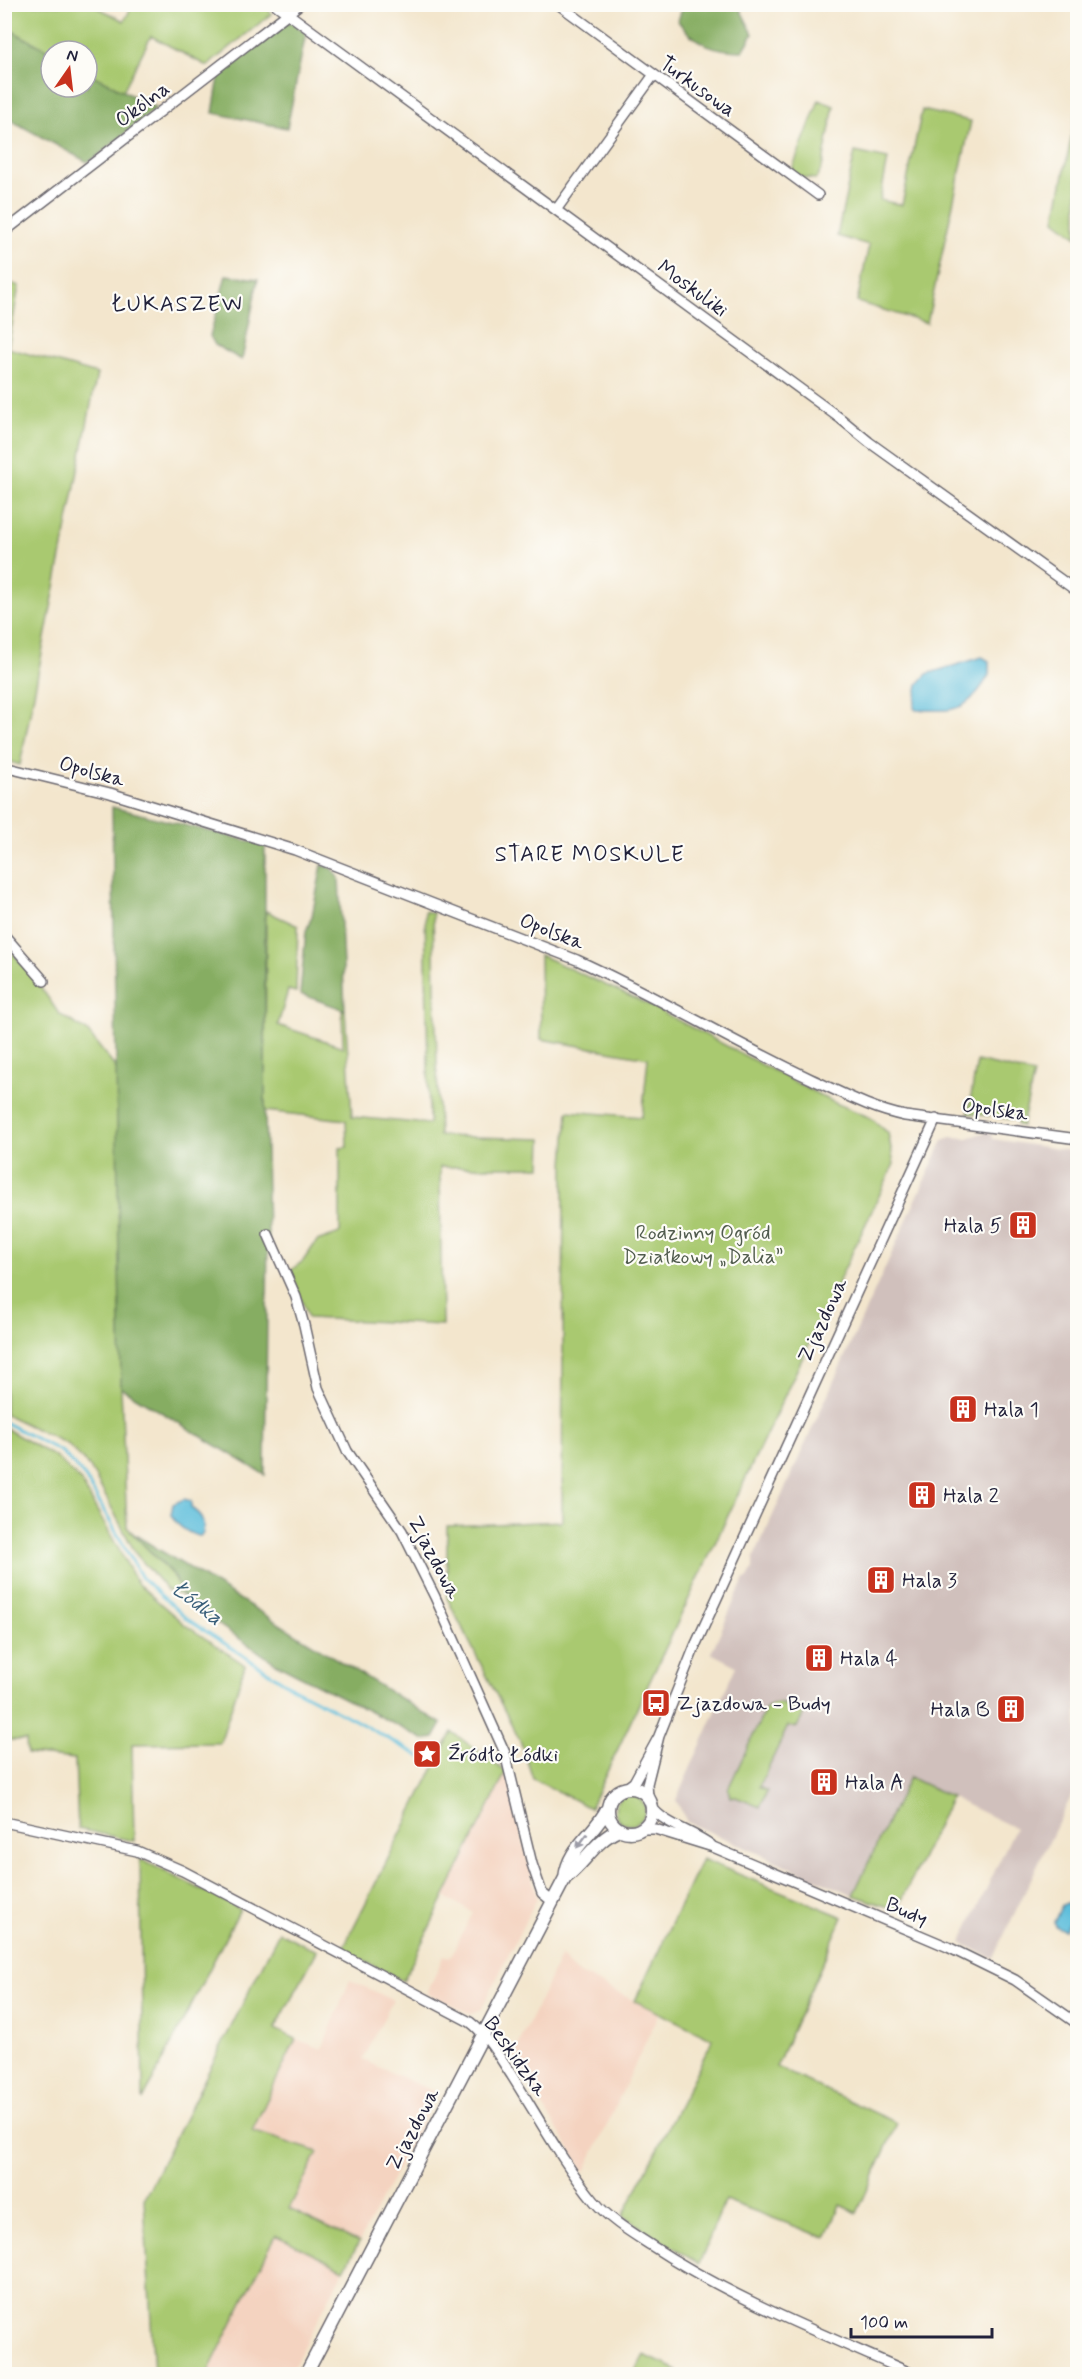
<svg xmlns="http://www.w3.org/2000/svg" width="1082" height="2379" viewBox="0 0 1082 2379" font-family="Mynerve,sans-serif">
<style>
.built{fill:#f4d3c0}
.industrial{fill:#d0c0bc}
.green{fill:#a9c970;stroke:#667656;stroke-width:1.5}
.forest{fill:#86ad62;stroke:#54684e;stroke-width:1.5}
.water{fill:#5dbedb;stroke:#40708b;stroke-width:1.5}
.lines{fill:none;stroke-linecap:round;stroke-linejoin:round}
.stream{stroke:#5dbedb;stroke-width:3}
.minor-casing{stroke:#6b676e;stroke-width:12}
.tertiary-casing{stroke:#6b676e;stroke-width:15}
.minor{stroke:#fff;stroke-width:9}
.tertiary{stroke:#fff;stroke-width:12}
.oneway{fill:#9c9ca7}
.labels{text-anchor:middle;stroke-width:4.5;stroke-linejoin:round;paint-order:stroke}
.street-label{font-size:21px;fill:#22223b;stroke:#fdfcf7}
.poi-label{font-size:21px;fill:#22223b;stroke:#fdfcf7;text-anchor:start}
.park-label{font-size:21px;fill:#515c4e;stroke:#fdfcf7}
.neighbourhood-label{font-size:22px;letter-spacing:1.5px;fill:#22223b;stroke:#fdfcf7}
.water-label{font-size:22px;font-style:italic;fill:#3a607b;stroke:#fdfcf7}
</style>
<rect width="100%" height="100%" fill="#fdfcf7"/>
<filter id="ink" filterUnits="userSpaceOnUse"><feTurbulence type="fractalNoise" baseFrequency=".0167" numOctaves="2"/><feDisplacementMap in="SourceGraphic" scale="12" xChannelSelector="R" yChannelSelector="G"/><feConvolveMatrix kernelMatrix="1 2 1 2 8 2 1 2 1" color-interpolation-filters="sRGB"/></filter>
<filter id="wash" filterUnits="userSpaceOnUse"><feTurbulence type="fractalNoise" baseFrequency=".008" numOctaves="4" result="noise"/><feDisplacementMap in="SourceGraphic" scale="24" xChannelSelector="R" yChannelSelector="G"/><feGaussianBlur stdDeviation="1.35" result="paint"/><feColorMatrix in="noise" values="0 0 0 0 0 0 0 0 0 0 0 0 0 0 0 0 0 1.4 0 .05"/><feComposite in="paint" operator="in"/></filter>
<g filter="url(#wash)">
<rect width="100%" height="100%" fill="#f3e6cd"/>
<path class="built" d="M506 1772 537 1898 481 2010 471 2014 427 1993 444 1955 450 1958 473 1912 445 1897Z
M561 1955 571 1968 580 1974 659 2013 585 2172 512 2059Z
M350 1980 393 2000 363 2060 437 2093 359 2242 289 2209 317 2152 252 2131 296 2039 322 2049Z
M276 2234 344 2269 290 2374H207Z"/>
<path class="industrial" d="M988 1131 991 1132 993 1139 1077 1152V1784L993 1958 961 1943 1015 1828 909 1777 853 1895 687 1822 676 1800 736 1666 711 1653 744 1579 748 1578 753 1568V1559L943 1140 951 1137 968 1138Z"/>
<path class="green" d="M4 5H93L124 21 133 5H261L268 8 271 14 207 66 151 36 123 91 87 72V51L51 52 5 27Z
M819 100 834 106 822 168 816 179 804 178 791 172Z
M1077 108V237L1055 220Z
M922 110 971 121 927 323 857 302 869 245 837 236 855 152 888 159 880 200 902 205Z
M5 281 19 286 8 348 97 374 20 765 4 760Z
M266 911 298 926 296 992 288 990 278 1025 343 1047 342 1009 345 1010 352 1117 429 1124 425 911 433 913 439 1136 542 1139 541 1167H440L442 1325 308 1318 291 1270 303 1261 317 1241 340 1233V1148L347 1147 346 1120 265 1111Z
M4 943 36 980 59 1014 87 1031 118 1071 121 1388 127 1527 175 1578 183 1596 167 1590 136 1554 90 1467 67 1444 5 1414Z
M540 955 647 1004 833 1102 871 1118 888 1133 894 1164 590 1808 533 1779 521 1743 447 1598V1526L562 1521 564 1165 568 1111 642 1117 648 1058 541 1039Z
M977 1061 1034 1074 1022 1126 1017 1125V1120L996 1117V1114L990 1113 989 1116 968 1113Z
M5 1428 57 1458 80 1480 138 1584 184 1624 245 1665 220 1743 132 1744 134 1841 78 1829 75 1759 27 1754 26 1740H5Z
M780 1703 800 1712 802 1710 804 1714 797 1727 788 1726 759 1787 767 1791 760 1807 733 1796 730 1797 728 1789 766 1708 773 1704Z
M452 1732 506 1772 403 1981 342 1950Z
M909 1777 951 1797 897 1910 853 1895Z
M615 1810a15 15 0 1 1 30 0a15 15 0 1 1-30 0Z
M140 1859 240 1909 143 2100Z
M702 1859 843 1917 776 2067 897 2123 857 2213 840 2205 826 2238 725 2200 699 2264 623 2216 713 2039 635 2001Z
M279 1932 317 1951 275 2029 296 2039 252 2131 318 2152 289 2209 359 2242 344 2269 276 2235 207 2374H154L144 2199Z
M644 2355 677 2370 675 2374H634Z"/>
<path class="forest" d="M683 5H738L753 34 743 51C716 51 694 44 678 21Z
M287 22H292L306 33 287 128 213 113 219 77Z
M4 27 51 52V87H87V72L156 108 95 158 87 162 5 117Z
M226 275 258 279 242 360 215 345 210 336Z
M112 807 265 845V1111L268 1234 265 1475 121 1388Z
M322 865 333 869 339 878 345 1010 300 994 306 931 312 916Z
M132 1533 442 1724 434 1738 425 1740 277 1664 197 1610 183 1596 175 1577Z"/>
<path class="water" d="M982 657 989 661V675C967 713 955 711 916 710L914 708 918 684 927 674Z
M184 1499 191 1501V1508C202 1515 205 1521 203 1534L200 1536C189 1535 175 1524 171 1515L173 1504Z
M1067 1903 1074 1911 1065 1930 1057 1927 1054 1922 1062 1905Z"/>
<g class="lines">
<path class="stream" d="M4 1422 62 1452 85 1477 142 1578 187 1619 293 1688 353 1719 421 1757"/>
</g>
</g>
<g filter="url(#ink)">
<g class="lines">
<g class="minor-casing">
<path id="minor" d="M275 4 841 419 869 442 1078 592
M558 4 818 195
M556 210 653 76
M4 232 300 4
M4 767 110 793 295 850 577 960C657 996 732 1042 811 1079 842 1093 871 1109 905 1116L1078 1139
M4 935 44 981
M268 1234 296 1297 304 1325 318 1388 347 1451 402 1531 435 1597 505 1753 532 1864 542 1893 553 1902
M626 1788 634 1782 658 1738
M648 1797 647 1784 659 1736 695 1646 936 1119
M652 1807C663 1824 695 1832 711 1845
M4 1822 137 1851 183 1871 470 2022C487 2035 500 2058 512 2076 538 2117 564 2165 595 2202 610 2220 632 2233 652 2246 733 2299 825 2335 913 2374
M643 1829H655L713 1847 948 1947 1015 1980 1078 2024"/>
</g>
<g class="tertiary-casing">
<path id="tertiary" d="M608 1810a22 22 0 1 1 44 0a22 22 0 1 1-44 0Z
M565 1878C585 1863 595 1840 619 1830
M306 2374 565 1878C568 1847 595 1834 607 1809"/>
</g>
<use href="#minor" class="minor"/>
<use href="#tertiary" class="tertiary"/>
</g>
<defs><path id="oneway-solid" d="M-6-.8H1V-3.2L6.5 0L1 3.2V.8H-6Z" transform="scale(1.5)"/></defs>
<use class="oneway" href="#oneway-solid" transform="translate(582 1841) rotate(127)"/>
</g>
<defs>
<g id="building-square" transform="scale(1.5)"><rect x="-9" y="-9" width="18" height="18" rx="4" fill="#c8321e" stroke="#fdfcf7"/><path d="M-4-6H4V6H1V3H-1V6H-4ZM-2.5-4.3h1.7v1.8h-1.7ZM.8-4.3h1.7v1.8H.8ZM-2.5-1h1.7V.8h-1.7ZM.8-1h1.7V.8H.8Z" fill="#fff"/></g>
<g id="bus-square" transform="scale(1.5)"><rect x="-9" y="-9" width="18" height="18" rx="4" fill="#c8321e" stroke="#fdfcf7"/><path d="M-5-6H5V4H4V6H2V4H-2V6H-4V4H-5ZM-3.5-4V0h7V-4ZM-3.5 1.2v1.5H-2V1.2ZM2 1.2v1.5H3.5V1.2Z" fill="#fff"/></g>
<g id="sight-square" transform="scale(1.5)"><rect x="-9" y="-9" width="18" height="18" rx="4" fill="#c8321e" stroke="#fdfcf7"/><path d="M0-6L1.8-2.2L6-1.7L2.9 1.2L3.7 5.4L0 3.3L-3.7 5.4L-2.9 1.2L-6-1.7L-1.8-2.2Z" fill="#fff"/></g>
</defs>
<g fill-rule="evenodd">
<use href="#building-square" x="1023" y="1225"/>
<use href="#building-square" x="963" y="1409"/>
<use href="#building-square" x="922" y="1495"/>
<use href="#building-square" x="881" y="1580"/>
<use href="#building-square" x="819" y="1658"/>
<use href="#bus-square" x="656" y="1703"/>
<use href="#building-square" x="1011" y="1709"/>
<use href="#sight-square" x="427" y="1754"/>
<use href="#building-square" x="824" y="1782"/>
</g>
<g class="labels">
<g class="street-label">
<text transform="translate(698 86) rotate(36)" y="7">Turkusowa</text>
<text transform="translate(142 104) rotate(-37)" y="7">Okólna</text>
<text transform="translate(693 288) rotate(36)" y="7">Moskuliki</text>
<text transform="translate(92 771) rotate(15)" y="7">Opolska</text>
<text transform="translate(552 931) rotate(21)" y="7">Opolska</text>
<text transform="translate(995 1109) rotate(8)" y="7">Opolska</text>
<text transform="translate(822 1320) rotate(-65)" y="7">Zjazdowa</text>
<text transform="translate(435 1557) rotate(62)" y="7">Zjazdowa</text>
<text transform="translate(907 1911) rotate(23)" y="7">Budy</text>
<text transform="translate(516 2056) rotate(54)" y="7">Beskidzka</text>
<text transform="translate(412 2129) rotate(-62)" y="7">Zjazdowa</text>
</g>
<g class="poi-label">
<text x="1002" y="1232" text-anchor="end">Hala 5</text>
<text x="984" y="1416">Hala 1</text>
<text x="943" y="1502">Hala 2</text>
<text x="902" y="1587">Hala 3</text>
<text x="840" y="1665">Hala 4</text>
<text x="677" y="1710">Zjazdowa - Budy</text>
<text x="990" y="1716" text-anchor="end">Hala B</text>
<text x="448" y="1761">Źródło Łódki</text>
<text x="845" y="1789">Hala A</text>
</g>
<g class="park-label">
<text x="703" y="1239">Rodzinny Ogród<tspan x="703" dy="24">Działkowy „Dalia”</tspan></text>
</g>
<g class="neighbourhood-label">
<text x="177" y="311">ŁUKASZEW</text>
<text x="590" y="861">STARE MOSKULE</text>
</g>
<g class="water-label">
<text transform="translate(198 1602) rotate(38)" y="8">Łódka</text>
</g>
</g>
<rect width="1082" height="2379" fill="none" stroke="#fdfcf7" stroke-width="24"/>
<g transform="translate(69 69) rotate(14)"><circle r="28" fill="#fdfcf7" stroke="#a5a5ac" stroke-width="1.5"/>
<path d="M0-4.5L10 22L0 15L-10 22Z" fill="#c8321e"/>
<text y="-9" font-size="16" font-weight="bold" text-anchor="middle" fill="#22223b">N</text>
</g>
<path d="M851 2328v9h141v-9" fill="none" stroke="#22223b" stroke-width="3"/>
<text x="860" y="2328" font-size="18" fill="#22223b" stroke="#fdfcf7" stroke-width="4.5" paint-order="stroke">100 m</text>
</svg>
